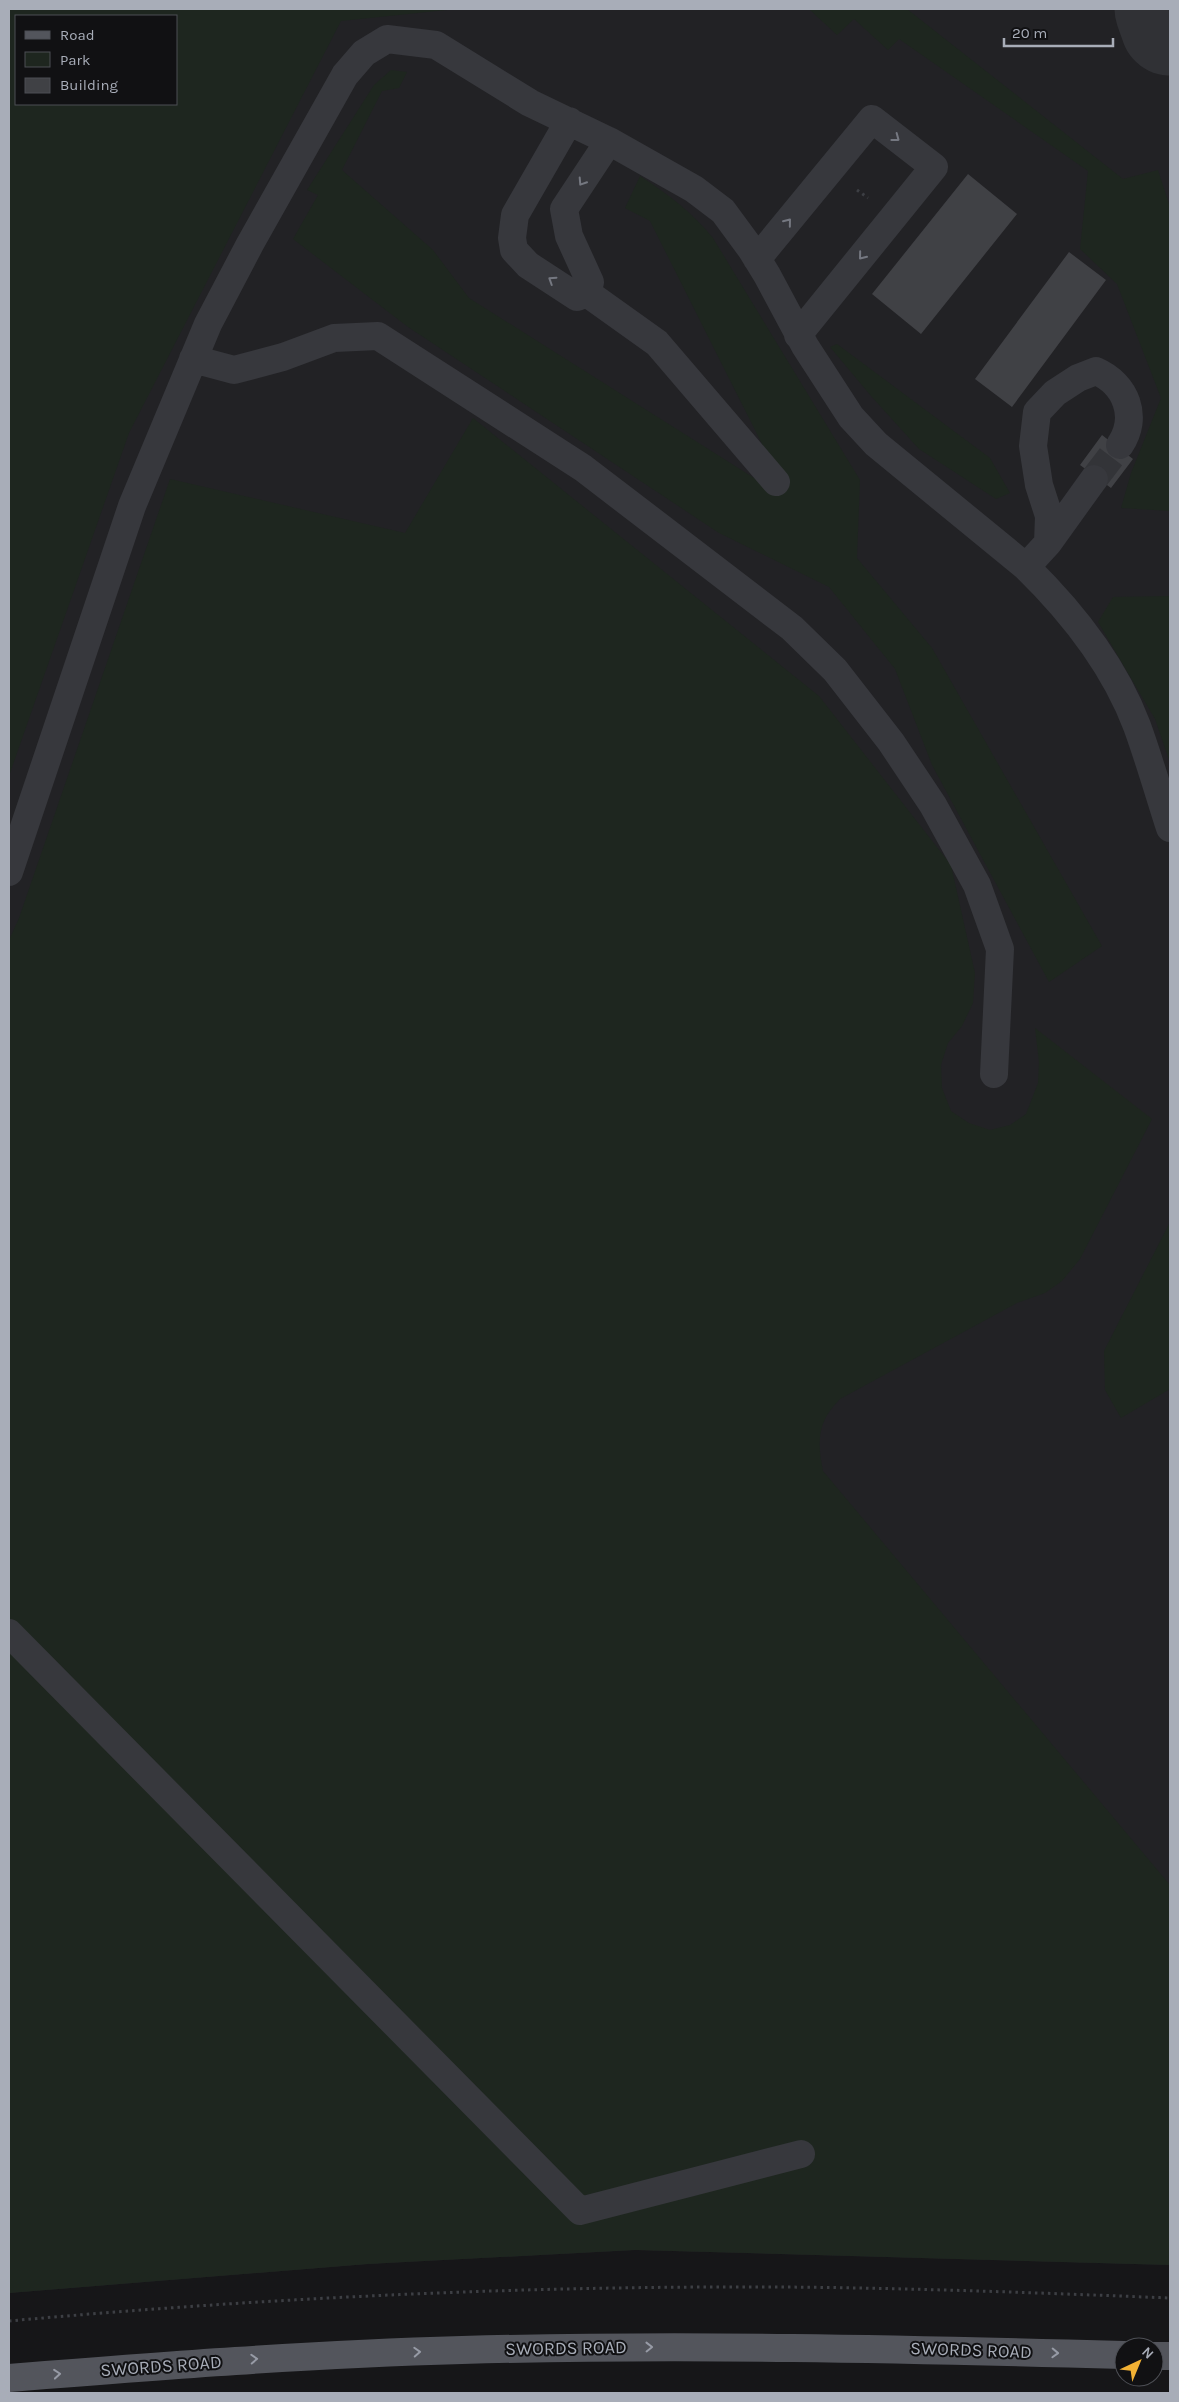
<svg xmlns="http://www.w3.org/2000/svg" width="1179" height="2402" viewBox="0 0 1179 2402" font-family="Karla,sans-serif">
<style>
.built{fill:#222225;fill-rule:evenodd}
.green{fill:#1e261f;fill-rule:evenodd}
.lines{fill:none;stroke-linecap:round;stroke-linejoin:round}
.taxiway{stroke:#303135;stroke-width:99}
.building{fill:#404145}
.minor-tunnel{stroke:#333438;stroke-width:28;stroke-dasharray:28 14;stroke-linecap:butt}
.path{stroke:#3d3f44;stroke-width:3;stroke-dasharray:2.5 4;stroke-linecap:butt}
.minor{stroke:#37383d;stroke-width:28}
.major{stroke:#53555c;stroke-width:28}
.oneway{stroke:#757881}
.oneway2{stroke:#979ba6}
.labels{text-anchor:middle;stroke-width:4;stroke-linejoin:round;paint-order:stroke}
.street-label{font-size:18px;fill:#a8adb8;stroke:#111113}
</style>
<rect width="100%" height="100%" fill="#161618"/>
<path class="built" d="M9 9H1170V2265L635 2250 368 2264 9 2293ZM16 16H176V104H16Z"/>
<path class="green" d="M9 9H456L341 21 129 433 9 776ZM176 16V104H16V16Z
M796 9H907L1123 179 1158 170 1170 207V511L1121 508 1131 473 1161 398 1117 284 1080 249 1088 171 899 39 888 50 854 19 837 35 810 10Z
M391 70 407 72 399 88 382 91 342 170 433 250 469 298 770 488 779 478 650 221 625 208 640 176C668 194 692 212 713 238L860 480 857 558 932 648 1102 946 1049 982 932 765 895 669 829 587 719 533 408 327 293 239 318 195 307 190 374 85Z
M837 344 990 458 1010 493 996 499 919 449 871 396 830 347Z
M473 418 819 696 951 865 975 973 973 1003 962 1026 948 1043 941 1065 942 1088 951 1111 969 1123 990 1130 1010 1125 1026 1114 1038 1083 1039 1062 1035 1028 1152 1119 1080 1259 1062 1281 1045 1293 1017 1303 840 1399C817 1422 817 1441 823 1471L1170 1885V2265L635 2250 368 2264 9 2293V940L19 918 170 479 405 533Z
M1170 596V763L1155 719 1098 622 1113 597Z
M1170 1222V1389L1121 1418 1105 1390 1104 1351Z"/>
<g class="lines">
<path class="taxiway" d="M1164 9 1170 26"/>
</g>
<path class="building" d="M968 174 1017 214 921 334 872 294Z
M1069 252 1106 280 1012 407 975 379Z
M1102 435 1133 459 1111 488 1080 465Z"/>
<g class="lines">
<path class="minor-tunnel" d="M1094 479 1120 445"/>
<path class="path" d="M857 190 868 198
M9 2321C241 2300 475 2288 709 2287 863 2286 1017 2292 1170 2298"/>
<path class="minor" d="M569 121 515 215 512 238 514 250 528 265 577 297 587 293 590 282 569 236 564 209 609 141
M757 259 872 119 934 167 798 335
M587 293 657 343 776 482
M193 359 234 370 283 357 334 338 378 336 583 468 792 628 835 670 891 742 933 805 977 885 1000 949 994 1074
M1048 543 1094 479
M1026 567C1072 612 1114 665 1137 726 1149 759 1159 794 1170 828
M9 872 132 506 208 324 250 244 345 75 364 53 387 39 436 45 530 103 609 141 694 189 723 211 751 249 767 275 805 346 851 417 876 444 1026 567 1048 543 1049 516 1039 485 1033 446 1037 412 1055 393 1078 378 1096 371C1126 384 1139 417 1120 445
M9 1633 580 2211 801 2154"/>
<path class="major" d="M1154 2356H1170
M9 2378C160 2366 311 2354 462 2350 683 2344 903 2349 1124 2355"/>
</g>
<defs><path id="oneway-chevron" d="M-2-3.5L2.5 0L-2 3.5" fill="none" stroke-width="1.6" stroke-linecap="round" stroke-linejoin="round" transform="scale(1.25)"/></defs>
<g class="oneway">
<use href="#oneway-chevron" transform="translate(896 138) rotate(37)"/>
<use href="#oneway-chevron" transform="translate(582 182) rotate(123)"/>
<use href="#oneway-chevron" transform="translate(788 222) rotate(-51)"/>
<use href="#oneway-chevron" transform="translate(862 256) rotate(129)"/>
<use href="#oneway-chevron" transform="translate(552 280) rotate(-147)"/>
</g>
<g class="oneway2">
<use href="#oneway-chevron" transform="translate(649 2347) rotate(-1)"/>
<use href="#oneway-chevron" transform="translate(417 2352) rotate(-3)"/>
<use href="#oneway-chevron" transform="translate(1055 2353) rotate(2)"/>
<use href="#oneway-chevron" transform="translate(254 2359) rotate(-3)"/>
<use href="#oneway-chevron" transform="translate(57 2374) rotate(-5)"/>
</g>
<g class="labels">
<g class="street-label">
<text transform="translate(566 2348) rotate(-1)" y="6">SWORDS ROAD</text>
<text transform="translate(971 2350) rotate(2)" y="6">SWORDS ROAD</text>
<text transform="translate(161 2366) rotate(-4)" y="6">SWORDS ROAD</text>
</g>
</g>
<rect width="1179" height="2402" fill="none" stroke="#a8adb8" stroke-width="20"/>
<rect x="15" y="15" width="162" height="90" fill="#111113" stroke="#4d4f55"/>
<rect x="25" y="31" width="25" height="8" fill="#53555c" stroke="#4d4f55"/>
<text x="60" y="40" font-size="15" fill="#a8adb8">Road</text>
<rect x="25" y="52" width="25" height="15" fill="#1e261f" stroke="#4d4f55"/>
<text x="60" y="65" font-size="15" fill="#a8adb8">Park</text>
<rect x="25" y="78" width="25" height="15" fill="#404145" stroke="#4d4f55"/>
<text x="60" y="90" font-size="15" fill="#a8adb8">Building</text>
<g transform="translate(1139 2362) rotate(44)"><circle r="24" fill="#111113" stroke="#4d4f55"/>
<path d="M0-4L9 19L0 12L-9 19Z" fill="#f2b134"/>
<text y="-8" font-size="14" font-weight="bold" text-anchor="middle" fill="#a8adb8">N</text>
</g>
<path d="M1004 38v8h109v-8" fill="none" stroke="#a8adb8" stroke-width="2.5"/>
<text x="1012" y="38" font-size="15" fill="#a8adb8" stroke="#111113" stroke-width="4" paint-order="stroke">20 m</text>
</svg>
